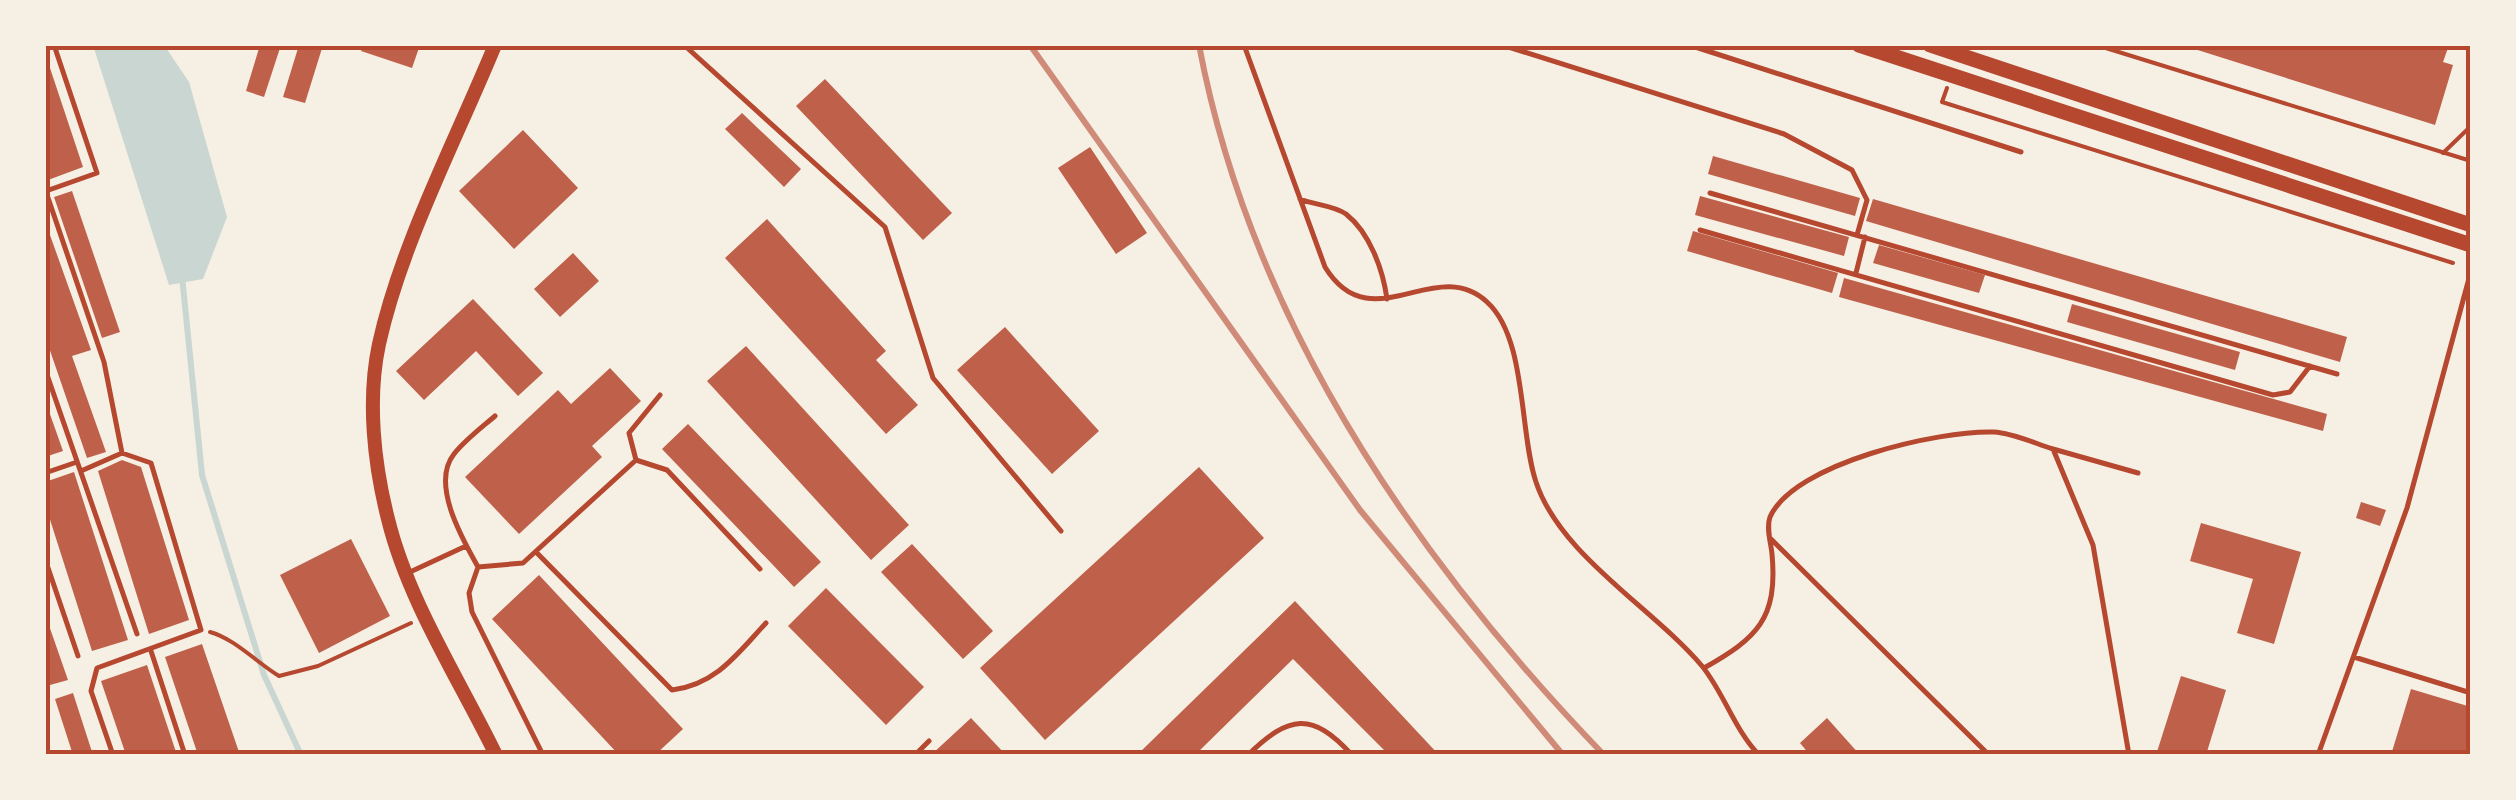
<svg xmlns="http://www.w3.org/2000/svg" width="2516" height="800" viewBox="0 0 2516 800" font-family="'DejaVu Sans',sans-serif">
<style>
.water{fill:#c9d6d2}
.lines{fill:none;stroke-linecap:round;stroke-linejoin:round}
.stream{stroke:#c9d6d2;stroke-width:6}
.building{fill:#bf614a}
.path{stroke:#b5482f;stroke-width:4}
.service{stroke:#b5482f;stroke-width:5}
.tertiary{stroke:#b5482f;stroke-width:14}
.secondary{stroke:#b5482f;stroke-width:15}
.rail{stroke:#cf8b77;stroke-width:6}
.neatline{fill:none;stroke:#b5482f;stroke-width:4}
</style>
<rect width="100%" height="100%" fill="#f6efe4"/>
<path class="water" d="M93 45H164L189 82 227 217 203 279 169 285Z"/>
<g class="lines">
<path class="stream" d="M182 276 202 475 264 675 301 755"/>
</g>
<path class="building" d="M260 45H281L264 97 246 91Z
M299 45H323L305 103 283 97Z
M363 45H420L412 68 361 51Z
M2449 45 2443 62 2453 65 2435 125 2185 46Z
M46 56 83 167 48 180 45 171Z
M825 79 952 213 923 240 796 106Z
M742 113 801 169 784 187 725 129Z
M523 130 578 188 514 249 459 191Z
M1090 147 1147 233 1116 254 1058 168Z
M1713 156 1860 198 1855 216 1708 174Z
M72 191 120 332 102 338 54 197Z
M1700 196 1849 237 1844 256 1695 215Z
M1873 199 2347 337 2340 362 1866 221Z
M767 219 886 351 876 360 918 405 886 434 725 258Z
M45 221 91 350 72 356 106 452 87 458 45 336Z
M1693 231 1838 273 1832 293 1687 251Z
M1879 245 1985 275 1979 293 1873 263Z
M573 253 599 281 560 317 534 289Z
M1844 278 2327 414 2323 431 1839 297Z
M473 299 543 373 518 396 476 351 424 400 396 371Z
M2072 304 2240 352 2235 370 2067 322Z
M1005 327 1099 431 1052 474 957 370Z
M746 346 909 525 871 560 707 381Z
M610 368 641 401 592 446 602 457 519 534 465 477 558 390 571 404Z
M45 400 63 451 45 457Z
M688 424 821 562 794 587 662 449Z
M122 460 141 467 189 620 149 634 98 471Z
M1199 467 1264 538 1045 740 980 668Z
M74 472 128 640 92 651 45 504V482Z
M2361 502 2386 510 2380 526 2356 518Z
M2201 523 2301 552 2274 644 2237 633 2253 579 2190 561Z
M351 539 390 616 319 653 280 575Z
M912 544 993 631 963 659 881 572Z
M539 575 683 729 655 755H619L492 619Z
M826 588 924 687 886 725 788 626Z
M1295 601 1439 755H1389L1293 659 1195 755H1137Z
M45 614 68 680 50 685 45 670Z
M202 644 240 755H198L165 657Z
M147 665 177 755H126L101 681Z
M2181 676 2226 690 2206 755H2156Z
M2411 689 2471 707V755H2391Z
M73 693 93 755H73L55 699Z
M971 718 1006 755H931Z
M1827 718 1860 755H1810L1800 743Z"/>
<g class="lines">
<path class="path" d="M2096 45 2471 161
M1947 88 1942 102 2453 263
M2443 153 2471 126
M210 632C235 639 256 662 279 676L318 666 411 623
M45 744 48 755"/>
<path class="service" d="M684 45 885 227 933 378 1061 531
M1244 45 1325 267C1371 342 1435 254 1487 302 1527 338 1519 432 1536 482 1560 555 1653 608 1702 666 1724 693 1734 729 1759 755
M1502 45 1784 134 1852 170 1867 200 1857 235
M1689 45 2021 152
M45 189 104 362 122 453 81 471
M46 191 97 173 54 45
M1710 193 2337 374
M1300 199C1314 205 1333 205 1346 214 1370 233 1383 270 1387 299
M1700 230 2273 395 2290 392 2310 366
M1856 273 1865 237
M45 369 137 634
M495 416C481 428 465 440 454 454 430 484 463 540 478 567L469 593 472 612 543 755
M2053 449 2138 473
M636 460 667 470 760 569
M636 460 629 433 660 395
M45 473 77 462
M1771 539 1989 755
M537 553 672 690C716 685 738 653 766 623
M45 559 78 656
M478 567 523 563 636 460
M410 572 466 546
M151 651 185 755
M2354 657 2471 693
M1704 668C1757 638 1778 619 1772 554 1771 543 1766 528 1770 517 1794 463 1940 430 1994 432 2013 433 2034 443 2053 449L2093 545 2129 755
M113 755 91 691 97 668 201 630 151 463 122 453
M915 755 929 741
M1248 755C1289 715 1312 711 1352 755
M2318 755 2407 508 2471 271"/>
<path class="tertiary" d="M495 45C456 140 401 244 379 344 367 400 374 464 388 519 408 601 459 679 496 755"/>
<path class="secondary" d="M1859 45 2471 245
M1930 45 2471 225"/>
<path class="rail" d="M1030 45 1360 510 1563 755
M1199 45C1251 320 1413 557 1604 755"/>
</g>
<rect width="2516" height="800" fill="none" stroke="#f6efe4" stroke-width="95"/>
<rect x="48" y="48" width="2420" height="704" class="neatline"/>
</svg>
